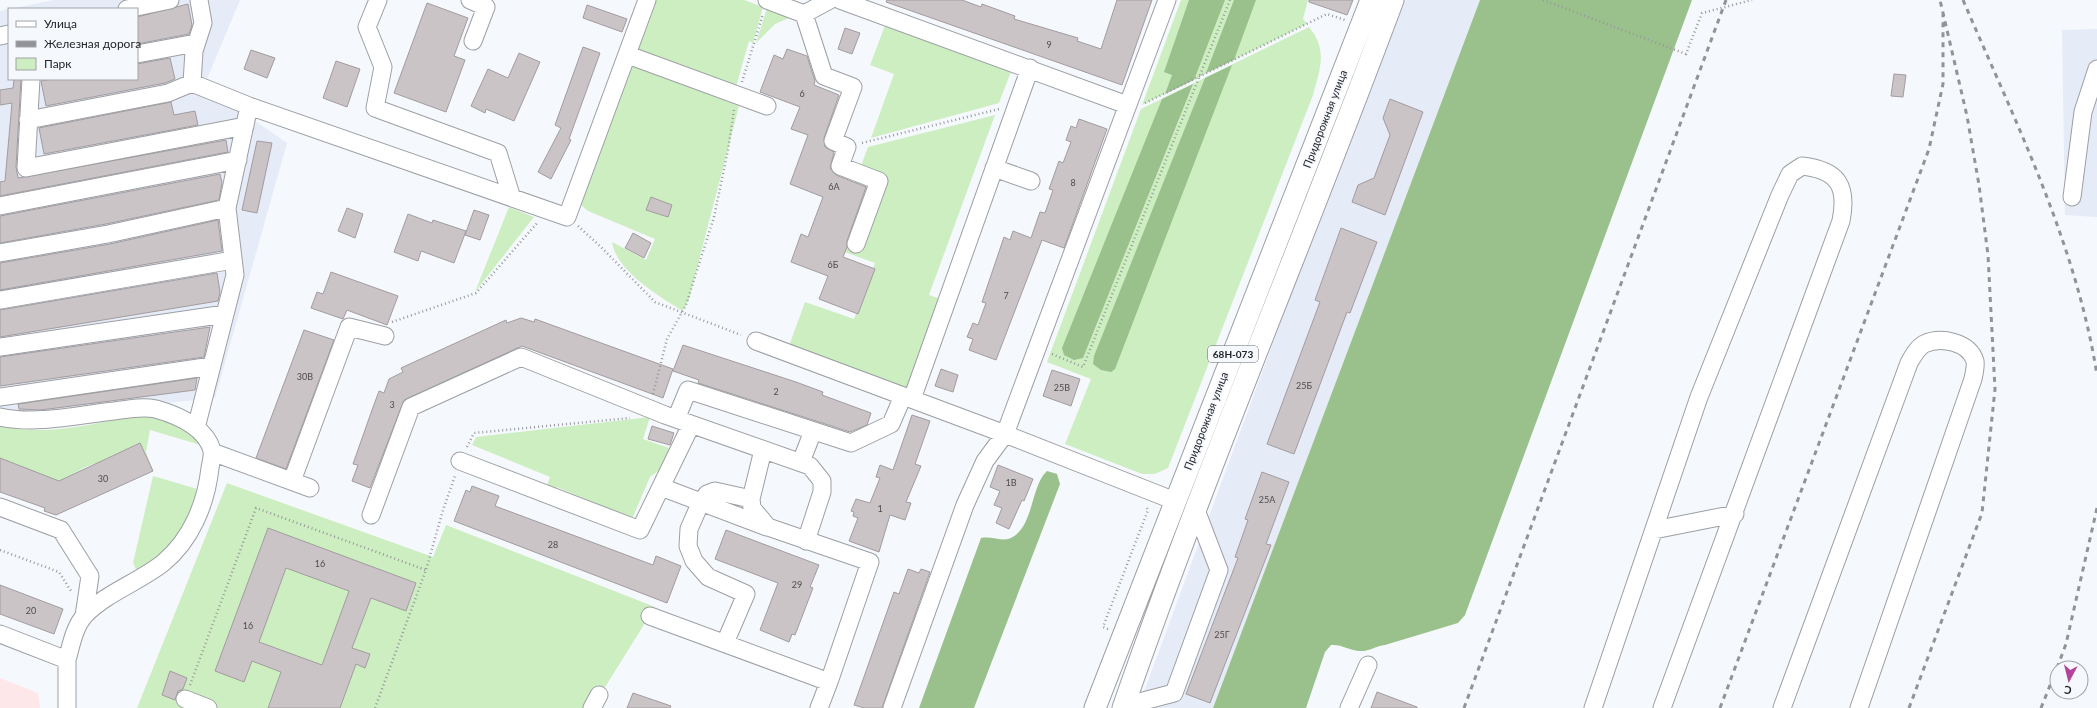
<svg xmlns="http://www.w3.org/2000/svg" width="2097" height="708" viewBox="0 0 2097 708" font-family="Lato,sans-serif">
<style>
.built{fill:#e5ebf7}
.education{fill:#fde7e9}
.green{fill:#cdeec1}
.forest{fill:#9ac18b}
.building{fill:#cac4c7;stroke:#a29c9f;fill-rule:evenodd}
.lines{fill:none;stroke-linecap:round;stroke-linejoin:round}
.minor-casing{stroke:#9c9fa4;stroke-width:19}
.major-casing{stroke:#9c9fa4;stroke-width:23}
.path{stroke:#96989c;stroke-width:2.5;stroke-dasharray:1 3;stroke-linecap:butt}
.minor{stroke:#fff;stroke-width:17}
.major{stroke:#fff;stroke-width:21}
.rail{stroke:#919397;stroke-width:3;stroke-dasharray:5 5;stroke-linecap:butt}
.labels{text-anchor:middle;stroke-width:3.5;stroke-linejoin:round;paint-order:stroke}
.number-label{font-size:9px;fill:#4d4c4e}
.shield{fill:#f5f8fd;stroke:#626466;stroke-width:1}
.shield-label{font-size:10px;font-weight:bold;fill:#232426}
.street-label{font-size:11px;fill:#232426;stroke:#f5f8fd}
</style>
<rect width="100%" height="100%" fill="#f5f8fd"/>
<path class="built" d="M54 0H240L204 86 287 143 215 398 26 417 0 413V11L9 9V79H137V9H9Z
M1400 0H1480L1213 708H1138Z
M2097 29V217L2065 215 2062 30Z"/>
<path class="education" d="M0 678 38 693 40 708H0Z"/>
<path class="green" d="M655 0H744L763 7 753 43 749 41 735 90 636 54 643 30Z
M1181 0H1308L1303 19 1307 24 1142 105Z
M767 8 789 16V18L775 24 756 43Z
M886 23 1012 69 999 103 871 138 894 74 870 65Z
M1309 27C1328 50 1320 69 1313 95L1168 468 1155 474H1142L1065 444 1091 379 1047 362 1141 109Z
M630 65 739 106 689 299 683 311C660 297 616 271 612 242L646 260 655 239 588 211 581 205Z
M995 115 929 295 941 299 908 389 789 346 805 302 854 319 875 263 831 247 868 147Z
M509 207 534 217 475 292Z
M139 415 155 417 183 426 204 446 150 430 146 452 153 471 139 443 125 450 126 453 119 456 118 453 105 459 107 462C89 462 72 474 59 484L0 458V425C42 438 96 423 139 415Z
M650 417 643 439 672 449 666 465 650 477 632 519 557 487 553 494 545 491 550 477 472 445 476 437Z
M153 476 201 490 178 541 138 574 133 563Z
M227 483 433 557 446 525 655 607 592 708H137Z"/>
<path class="forest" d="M1189 0H1225L1194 80 1165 94 1172 75 1164 72Z
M1234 0H1256L1234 60 1206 73Z
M1480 0H1692L1465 615 1458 623 1385 645C1376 646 1368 652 1359 651 1349 650 1341 644 1331 645L1325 652 1306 708H1213Z
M1232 65 1115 369 1111 372 1101 370 1093 364 1094 356 1205 78Z
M1193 84 1083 358 1074 360 1064 355 1062 348 1162 99Z
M1047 471 1057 474 1060 484 974 708H919L981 538C991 536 1001 541 1008 539 1034 531 1030 486 1047 471Z"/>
<path class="building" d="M887 0H962L981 7 982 4 1015 16 1014 19 1078 38 1077 41 1101 49 1117 0H1152L1122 85 886 2Z
M1309 0H1353L1347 15 1309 2Z
M427 3 468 18 454 56 465 60 446 112 394 93Z
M188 4 192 25 189 34 137 44V17Z
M587 5 627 19 622 32 583 18Z
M845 28 860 33 852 54 838 49Z
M583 47 600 53 569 139 571 140 551 179 538 172 561 128 555 125Z
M787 49 807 56 815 81 814 85 839 95 824 138 825 147 834 152 830 168 836 175 866 187 847 241V247L843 257 875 269 858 314 819 299 828 276 791 262 801 234 808 237 823 197 790 184 808 135 791 129 800 107 760 92 774 55 783 59Z
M251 50 275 58 267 78 244 69Z
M519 53 540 62 514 121 486 109 485 113 471 106 488 69 508 78Z
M170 58 175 79 165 83 46 106 41 81 52 79H137V64Z
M336 61 360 69 347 107 323 98Z
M1894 74 1906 75 1903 97 1891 96Z
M14 79H21L16 167 18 178 226 140 228 152 0 196V182L5 181 12 103 0 105V90L13 88Z
M1390 99 1423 112 1385 215 1352 202 1358 185 1374 178 1390 135 1383 118Z
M171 102 174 115 195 111 198 125 44 154 39 128Z
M1079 119 1107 129 1064 248 1042 240 996 360 969 350 973 339 967 337 973 323 978 325 986 303 982 302 1004 237 1010 240 1013 231 1031 238 1040 212 1045 213 1053 190 1049 189 1059 161 1063 163 1071 142 1066 140 1071 126 1076 128Z
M257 141 272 143 257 213 242 210Z
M220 174 222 183 219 200 106 224 0 243V216Z
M651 197 672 205 668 217 646 210Z
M347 208 363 214 355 238 338 231Z
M474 210 489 215 480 240 465 235Z
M408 214 432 223 433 220 466 231 454 263 421 251 418 261 394 252Z
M218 220 222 251 0 290V263L110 244Z
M1341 228 1377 242 1350 313 1347 312 1294 454 1267 444 1320 302 1315 300Z
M633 233 651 243 644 258 625 248Z
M331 272 398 296 387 325 347 310 343 319 311 308 317 292 323 294Z
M217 273 220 292 218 301 0 337V310Z
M521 318 534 322 535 319 673 369 663 398 522 346 404 400 370 488 352 481 358 465 353 464 372 410 379 391 384 393 389 379 403 372 401 368 506 320 507 323Z
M210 327 204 357 0 386V357Z
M304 330 334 340 286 469 256 458Z
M683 345 796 382 823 392 822 395 871 413 867 425 850 432 698 383 699 380 673 371Z
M941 369 958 375 953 392 935 386Z
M1052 370 1080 379 1071 406 1043 396Z
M197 378 195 390 41 410 19 409 18 404Z
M912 415 930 421 915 464 921 466 906 502 911 503 905 520 890 515 879 552 849 541 858 518 853 516 854 512 851 511 856 499 870 503 880 478 876 477 880 465 893 470Z
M652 426 674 433 670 445 648 439Z
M140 443 153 471 56 515 44 511 45 508 0 492V458L59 481Z
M998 465 1033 479 1024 501 1022 500 1009 529 996 523 1002 508 994 505 1000 491 990 487Z
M1262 472 1289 482 1266 544 1271 545 1210 703 1186 694 1238 558 1235 557 1248 520 1245 519Z
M472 486 499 496 495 506 653 565 656 556 681 566 667 603 454 521 466 490 470 492Z
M268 528 416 583 406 611 371 598 352 648 370 654 365 668 356 664 340 708H268L281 672 252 661 244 682 215 671ZM286 568 349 591 322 665 259 642Z
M726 530 819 565 810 587 813 588 795 635 792 634 789 642 760 630 778 583 715 559Z
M908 569 919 573 921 569 930 572 882 708H864L854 705 894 592 899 594Z
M0 585 63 609 54 634 0 614Z
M170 671 187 678 183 689 178 691 175 700 162 695Z
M1377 692 1417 707V708H1371Z
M633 693 671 706 670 708H627Z"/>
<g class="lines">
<g class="minor-casing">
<path id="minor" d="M199 0 203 23 194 51 192 83 249 106 227 208
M378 0 367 27 383 67 375 108 498 153 511 195
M470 0 486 7 473 41
M767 0 804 14 830 0
M840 0 1127 105
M127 9 170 0
M804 14 824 76 853 87 833 141 847 147 840 166 879 181 856 244
M0 36 9 34
M137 54 196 43
M628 55 767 106
M31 79 26 168 245 126
M249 106 567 217 647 0
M28 120 168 93 192 83
M994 168 1031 181
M2072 197 2083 112 2097 69
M0 206 238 160
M0 253 108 234 227 208 235 275 196 428
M0 300 233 260
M756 341 1005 434 1175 501
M0 347 225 314
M0 397 212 366
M912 399 1030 68
M0 417C36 425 78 415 114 411 128 409 142 406 156 409 177 415 205 427 212 450 213 455 211 463 210 468 206 504 191 540 163 563 139 582 106 593 85 615 74 627 71 646 67 660
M676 419 688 390 851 443 891 424 903 396
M212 452 310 488
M460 461 640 530 691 425
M801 462 813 431
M292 481 349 327 385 336
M661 487 767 527
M751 499 763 450
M0 507 61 530 90 576 84 616
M371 515 411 407 521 357 665 415 810 466 822 481V492L806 541
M1654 530 1735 514
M650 616 829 682 819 708
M0 634 67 660V708
M725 643 746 594 708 577 694 561 688 546 689 529 700 504 707 494 715 491 751 499 752 508 768 527 870 562 829 682
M185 699 208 708
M1124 706 1174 693 1219 570 1196 510
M592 708 599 695
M892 708 965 505 985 461 1005 434 1167 0
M1349 708 1368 665
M1593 708 1699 397 1780 195 1790 174 1802 166C1838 170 1848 186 1841 221L1662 708
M1782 708 1909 363C1913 356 1917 348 1924 344 1941 336 1969 342 1975 361 1976 366 1974 374 1973 379L1859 708"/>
</g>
<g class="major-casing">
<path id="major" d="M1095 708 1371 0
M1123 708C1206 469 1305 237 1393 0"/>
</g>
<path class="path" d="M1543 0 1686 54 1702 13 1752 0
M742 82 763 14
M1145 103 1327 14 1345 20
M862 143 999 109
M578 226 600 246 655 302 741 335
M392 322 476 293 538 222
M1052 354 1083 367 1230 0
M653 394 667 339 686 305 714 217 728 150 734 110
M467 447 474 433 630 418
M0 550 59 572 71 591
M1108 629 1103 627 1148 510 1147 508
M190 685 256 508 426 570
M375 708 426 570 443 510 455 476"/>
<use href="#minor" class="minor"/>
<use href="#major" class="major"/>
<path class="rail" d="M1963 0C2015 121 2076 243 2097 375
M2057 668 2066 644 2097 508
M1464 708 1726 0
M1720 708 1929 149 1943 84V10
M1909 708 1982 513 1995 389 1988 255 1979 185 1967 116 1940 0
M2041 708 2057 668"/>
</g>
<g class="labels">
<g class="number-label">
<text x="1049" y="48">9</text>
<text x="802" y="97">6</text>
<text x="1073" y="186">8</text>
<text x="834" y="190">6А</text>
<text x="833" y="268">6Б</text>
<text x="1006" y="299">7</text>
<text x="305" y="380">30В</text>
<text x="1304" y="389">25Б</text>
<text x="1062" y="391">25В</text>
<text x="776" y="395">2</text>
<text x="392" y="408">3</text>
<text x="103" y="482">30</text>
<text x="1011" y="486">1В</text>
<text x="1267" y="503">25А</text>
<text x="880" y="512">1</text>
<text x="553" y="548">28</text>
<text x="320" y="567">16</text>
<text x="797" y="588">29</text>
<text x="31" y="614">20</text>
<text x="248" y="629">16</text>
<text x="1222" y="638">25Г</text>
</g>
<rect class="shield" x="1208" y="346" width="50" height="16" rx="3"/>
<g class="shield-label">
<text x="1233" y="358">68Н-073</text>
</g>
<g class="street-label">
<text transform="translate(1325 119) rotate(-69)" y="4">Придорожная улица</text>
<text transform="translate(1206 421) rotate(-69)" y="4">Придорожная улица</text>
</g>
</g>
<rect x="8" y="8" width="130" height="72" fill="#f5f8fd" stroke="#a1a3a7"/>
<rect x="16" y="21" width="20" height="6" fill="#ffffff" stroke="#a1a3a7"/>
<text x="44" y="28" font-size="12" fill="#232426">Улица</text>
<rect x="16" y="41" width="20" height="6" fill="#919397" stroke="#a1a3a7"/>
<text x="44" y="48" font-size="12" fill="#232426">Железная дорога</text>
<rect x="16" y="58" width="20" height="12" fill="#cdeec1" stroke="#a1a3a7"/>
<text x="44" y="68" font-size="12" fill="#232426">Парк</text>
<g transform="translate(2069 680) rotate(187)"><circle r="19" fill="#f5f8fd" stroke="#a1a3a7"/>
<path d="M0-3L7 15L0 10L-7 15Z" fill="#b5429b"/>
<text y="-6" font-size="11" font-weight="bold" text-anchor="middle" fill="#232426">С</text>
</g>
</svg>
